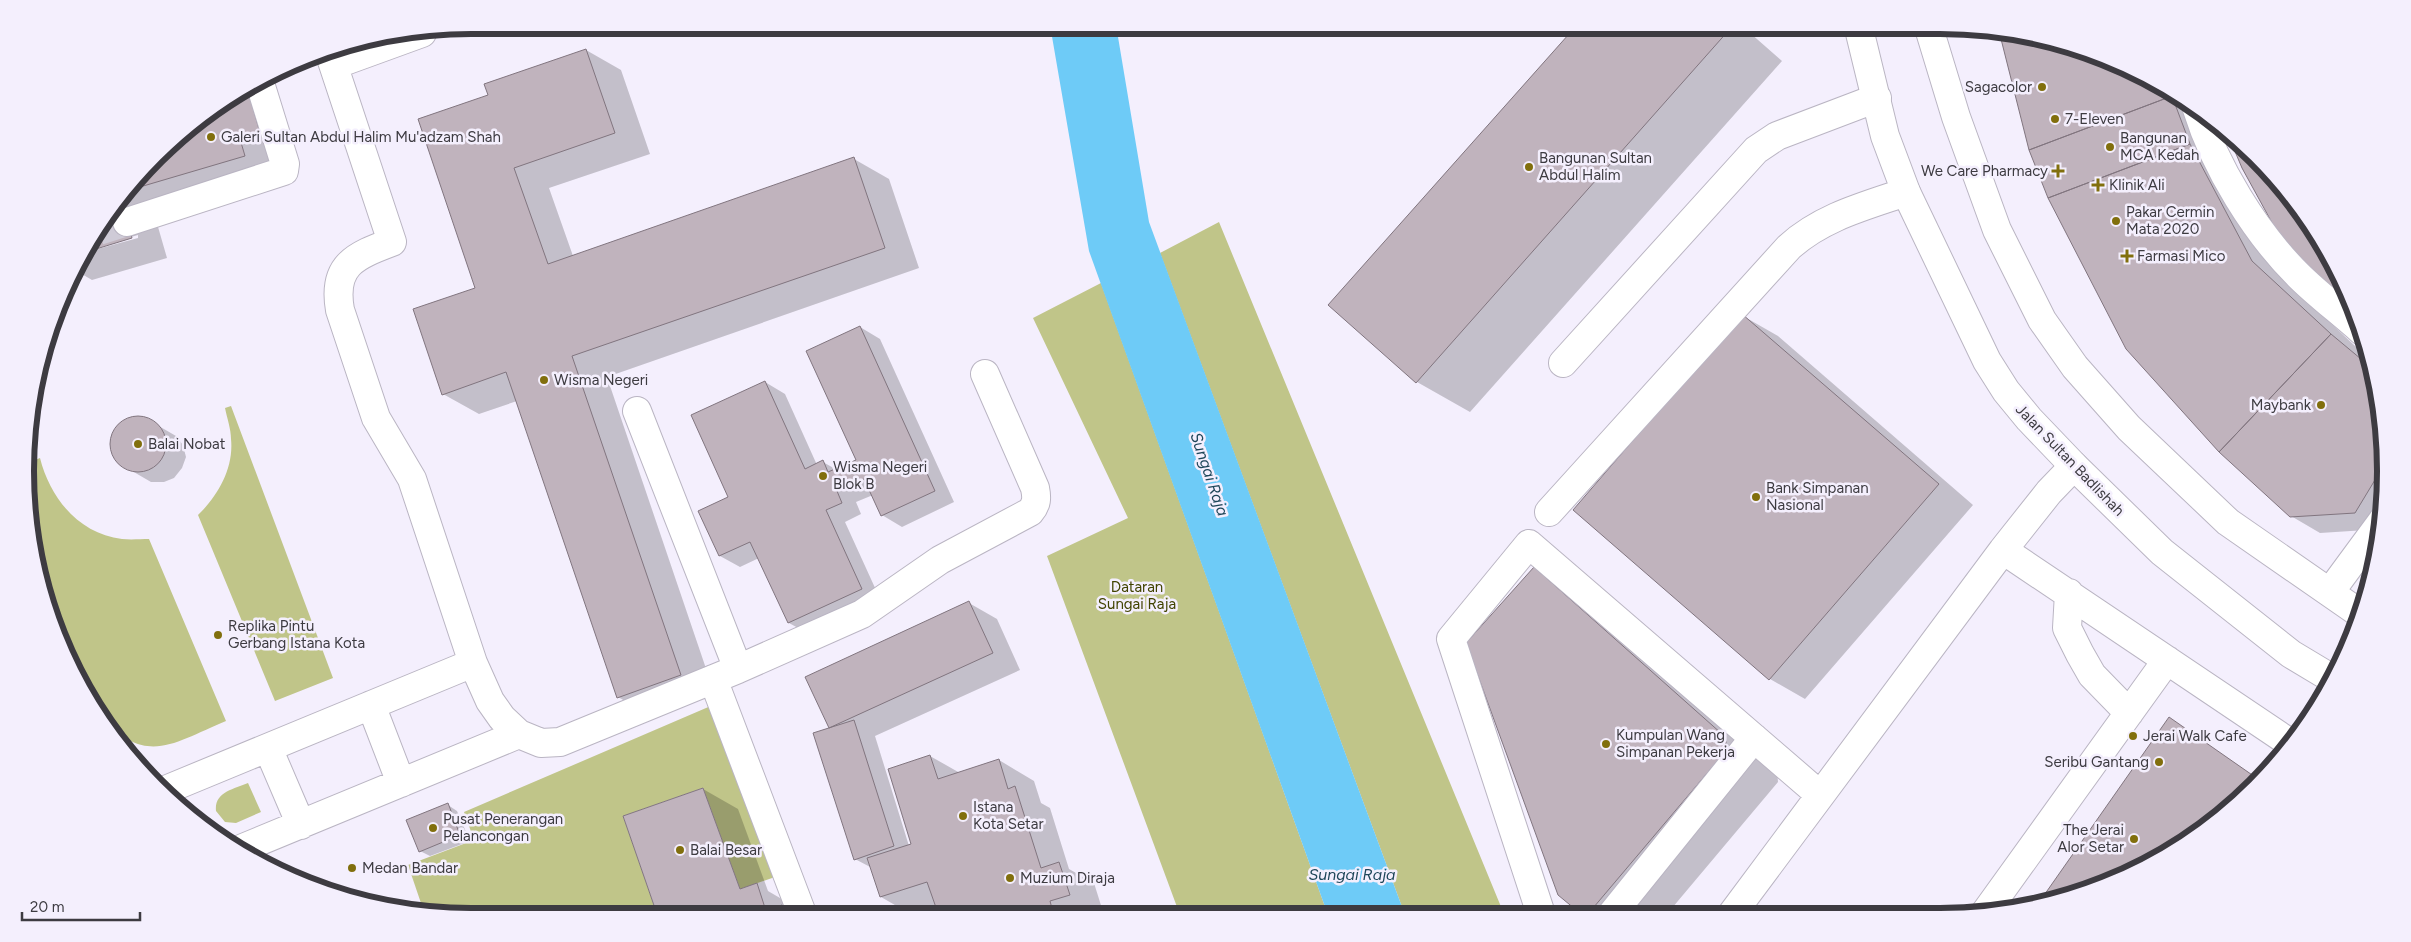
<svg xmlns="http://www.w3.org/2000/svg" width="2411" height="942" viewBox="0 0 2411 942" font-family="Figtree,sans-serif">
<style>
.green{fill:#c0c589}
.water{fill:#6ecbf7}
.shadow{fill:#0003}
.building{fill:#c0b3bd;stroke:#81757f}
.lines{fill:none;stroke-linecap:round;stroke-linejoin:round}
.minor-tunnel{stroke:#cfcbd7;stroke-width:28;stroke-dasharray:28 14;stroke-linecap:butt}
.minor-casing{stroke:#bab5c3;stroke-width:30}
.major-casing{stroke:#bab5c3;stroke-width:30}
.minor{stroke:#fff;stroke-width:28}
.major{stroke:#fff;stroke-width:28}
.poi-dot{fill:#816f0d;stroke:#f4effd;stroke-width:2}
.labels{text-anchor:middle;stroke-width:5;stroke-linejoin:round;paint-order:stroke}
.poi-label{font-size:15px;fill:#3d3b41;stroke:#f4effd;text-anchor:start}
.street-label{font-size:15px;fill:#3d3b41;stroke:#f4effd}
.park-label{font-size:15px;fill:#414300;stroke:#f4effd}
.water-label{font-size:16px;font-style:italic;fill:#1e4659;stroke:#f4effd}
.rim{fill:none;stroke:#3d3b41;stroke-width:6}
</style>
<rect width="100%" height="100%" fill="#f4effd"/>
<path class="green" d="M1219 222 1504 914 1405 915 1160 253Z
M1101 283 1328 915H1180L1047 556 1128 518 1033 318Z
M231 406 333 678 275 701 198 515C218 496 234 468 231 439 231 429 227 418 225 408Z
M40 458C50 498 79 534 122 539 131 540 141 539 149 539L226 721C177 741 147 767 105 720L33 552 30 462Z
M713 705 775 877 740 889 703 788 623 816 658 917H471L423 909 408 865 474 840 464 812Z
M248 783 261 812 236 823 225 822 216 811C214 792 234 789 248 783Z"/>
<path class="water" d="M1050 25H1116L1149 222 1405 915H1328L1089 251Z"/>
<path class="shadow" d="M1579 25H1741L1782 61 1470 412 1417 382Z
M2001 35 2083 49 2163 85 2207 116 2287 282 2372 362 2385 442 2382 529 2320 533 2291 516Z
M586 50 621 70 650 154 549 188 573 256 854 159 889 179 919 268 607 377 715 695 653 717 618 697 517 401 479 414 443 394 477 288 490 96Z
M266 76 274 81 295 153 154 213 167 258 92 280 75 270 83 253 138 238V235L83 251 177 135 248 85Z
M1743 316 1778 336 1973 505 1805 699 1770 679 1575 510Z
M860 327 880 339 954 502 902 527 882 515 873 495 856 502 861 514 845 522 881 601 809 634 789 623 759 558 740 567 720 556 700 511 730 497 765 382 785 394 817 465 823 462 837 470 857 460Z
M133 418H145L176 436 183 445 186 457 182 468 174 478 164 482H151L120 464 114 455 111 442 114 431 122 422Z
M1535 568 1588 599 1777 770 1778 782 1667 914H1582L1559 894Z
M969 603 997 619 1020 670 875 736 909 846 913 844 930 756 960 773 999 760 1034 781 1041 803 1050 808 1069 869 1094 883 1104 915 940 916 938 910 914 916 881 897 872 868 855 859 830 729 807 678Z
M2170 719 2258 779 2234 807 2137 871 2042 900Z
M703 789 738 809 768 891 792 905 798 916 660 917Z
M448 805 457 811 470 841 430 856 420 851Z"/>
<path class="building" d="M1577 25H1724L1729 30 1416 383 1328 305Z
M2000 35 2083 49 2163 85 2171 91 2172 96 2029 150Z
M586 49 615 133 514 168 548 264 854 157 885 248 572 356 681 675 617 698 506 372 442 395 413 309 475 288 418 119 488 95 484 84Z
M247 86 260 133 240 139 245 156 133 189 177 135Z
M2172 96 2190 144 2048 198 2029 150Z
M2226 130 2234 135 2294 199 2340 273 2354 310 2282 241 2242 168Z
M2190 144 2252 261 2331 334 2219 452 2126 349 2048 198Z
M122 203 132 238 83 253 85 248Z
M1742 314 1939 484 1769 680 1573 510Z
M860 326 935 491 881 516 864 479 837 491 842 503 826 510 862 589 788 623 750 542 719 556 698 511 728 497 691 415 765 381 805 469 823 460 828 472 856 460 806 351Z
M2331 334 2373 369 2385 442 2384 465 2355 513 2290 517 2219 452Z
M110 444a28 28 0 1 1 56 0a28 28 0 1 1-56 0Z
M1534 567 1722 734 1726 742 1725 752 1588 914H1581L1558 895 1466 643Z
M969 601 993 653 829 728 805 677Z
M2169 717 2258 779 2234 807 2137 871 2040 901Z
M854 720 894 846 854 860 813 733Z
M930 755 938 779 999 759 1008 789 1015 786 1041 868 1059 862 1070 895 1050 901 1054 916H939L927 882 880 897 867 858 911 844 888 769Z
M703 788 740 889 757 883 766 911 782 905 786 916 658 917 623 816Z
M448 803 460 835 419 852 406 820Z"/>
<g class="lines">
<path class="minor-tunnel" d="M99 231 127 222"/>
<g class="minor-casing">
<path id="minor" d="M328 49 392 242C355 256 332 265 340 310L376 418 412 479 473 663 490 701 502 718 519 734 541 743 560 742 738 669 862 614 940 560 1030 512C1037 504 1037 498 1035 488L985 374
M334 65 422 33
M2197 109C2215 167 2255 232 2298 275 2318 295 2341 312 2362 331
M127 222 284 171 285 164 259 80
M1563 363 1756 150 1777 136 1877 98
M637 411 738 669
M1549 512 1789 247C1822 217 1865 206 1906 192
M2003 550 2290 743
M2330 592 2383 520
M2069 593 2067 628 2080 654 2092 675 2129 713
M713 679 803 916
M371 705 401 783
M268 748 301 825
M163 791 473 663
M243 848 519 734
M1985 913 2167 660
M1541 914 1451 639 1529 544 1820 795
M1612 914 1754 738
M1732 914 2003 550 2049 492 2074 466"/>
</g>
<g class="major-casing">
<path id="major" d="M1858 25 1885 136 1906 192 1987 361 2006 391 2029 419 2074 466 2162 552 2291 654 2331 678
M1928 25 1956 117 1997 230 2042 320 2075 367 2129 428 2228 522 2362 615"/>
</g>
<use href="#minor" class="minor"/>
<use href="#major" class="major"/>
</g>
<g class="poi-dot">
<circle cx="2042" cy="87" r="5"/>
<circle cx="2055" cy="119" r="5"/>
<circle cx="211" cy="137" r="5"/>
<circle cx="2110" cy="147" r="5"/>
<circle cx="1529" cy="167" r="5"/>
<path d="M2055.5 163.5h5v5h5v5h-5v5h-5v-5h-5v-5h5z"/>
<path d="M2095.5 177.5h5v5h5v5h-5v5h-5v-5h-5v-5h5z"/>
<circle cx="2116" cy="221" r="5"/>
<path d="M2124.5 248.5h5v5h5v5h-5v5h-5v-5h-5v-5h5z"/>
<circle cx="544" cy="380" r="5"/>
<circle cx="2321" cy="405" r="5"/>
<circle cx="138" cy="444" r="5"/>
<circle cx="823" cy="476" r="5"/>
<circle cx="1756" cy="497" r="5"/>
<circle cx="218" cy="635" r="5"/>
<circle cx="2133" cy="736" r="5"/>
<circle cx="1606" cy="744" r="5"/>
<circle cx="2159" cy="762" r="5"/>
<circle cx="963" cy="816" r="5"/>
<circle cx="433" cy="828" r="5"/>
<circle cx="2134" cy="839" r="5"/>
<circle cx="680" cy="850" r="5"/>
<circle cx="352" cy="868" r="5"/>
<circle cx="1010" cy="878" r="5"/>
</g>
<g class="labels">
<g class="poi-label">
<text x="2032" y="92" text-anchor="end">Sagacolor</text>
<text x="2065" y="124">7-Eleven</text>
<text x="221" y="142">Galeri Sultan Abdul Halim Mu'adzam Shah</text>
<text x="2120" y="143">Bangunan<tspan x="2120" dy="17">MCA Kedah</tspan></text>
<text x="1539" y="163">Bangunan Sultan<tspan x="1539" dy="17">Abdul Halim</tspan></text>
<text x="2048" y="176" text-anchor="end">We Care Pharmacy</text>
<text x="2109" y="190">Klinik Ali</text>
<text x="2126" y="217">Pakar Cermin<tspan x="2126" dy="17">Mata 2020</tspan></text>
<text x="2137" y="261">Farmasi Mico</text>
<text x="554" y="385">Wisma Negeri</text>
<text x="2311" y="410" text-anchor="end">Maybank</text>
<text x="148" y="449">Balai Nobat</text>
<text x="833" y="472">Wisma Negeri<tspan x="833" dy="17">Blok B</tspan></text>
<text x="1766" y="493">Bank Simpanan<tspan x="1766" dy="17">Nasional</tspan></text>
<text x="228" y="631">Replika Pintu<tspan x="228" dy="17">Gerbang Istana Kota</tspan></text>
<text x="1616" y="740">Kumpulan Wang<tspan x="1616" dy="17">Simpanan Pekerja</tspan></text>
<text x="2143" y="741">Jerai Walk Cafe</text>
<text x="2149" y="767" text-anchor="end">Seribu Gantang</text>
<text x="973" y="812">Istana<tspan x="973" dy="17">Kota Setar</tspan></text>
<text x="443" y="824">Pusat Penerangan<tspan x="443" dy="17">Pelancongan</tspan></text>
<text x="2124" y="835" text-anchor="end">The Jerai<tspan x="2124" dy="17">Alor Setar</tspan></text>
<text x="690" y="855">Balai Besar</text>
<text x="362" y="873">Medan Bandar</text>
<text x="1020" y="883">Muzium Diraja</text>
</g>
<g class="street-label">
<text transform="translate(2070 460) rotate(46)" y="5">Jalan Sultan Badlishah</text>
</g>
<g class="park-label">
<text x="1137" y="592">Dataran<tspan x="1137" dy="17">Sungai Raja</tspan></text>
</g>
<g class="water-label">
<text transform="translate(1210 474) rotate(71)" y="6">Sungai Raja</text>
<text x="1352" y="880">Sungai Raja</text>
</g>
</g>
<path d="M0 0H2411V942H0ZM471 34H1940A437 437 0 0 1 2377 471V471A437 437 0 0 1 1940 908H471A437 437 0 0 1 34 471V471A437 437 0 0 1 471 34Z" fill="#f4effd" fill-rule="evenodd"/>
<path class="rim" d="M471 34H1940A437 437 0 0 1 2377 471V471A437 437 0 0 1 1940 908H471A437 437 0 0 1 34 471V471A437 437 0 0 1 471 34Z"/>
<path d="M22 912v8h118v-8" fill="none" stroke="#3d3b41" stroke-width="2.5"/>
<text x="30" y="912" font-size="15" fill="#3d3b41" stroke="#f4effd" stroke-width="4" paint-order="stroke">20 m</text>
</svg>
